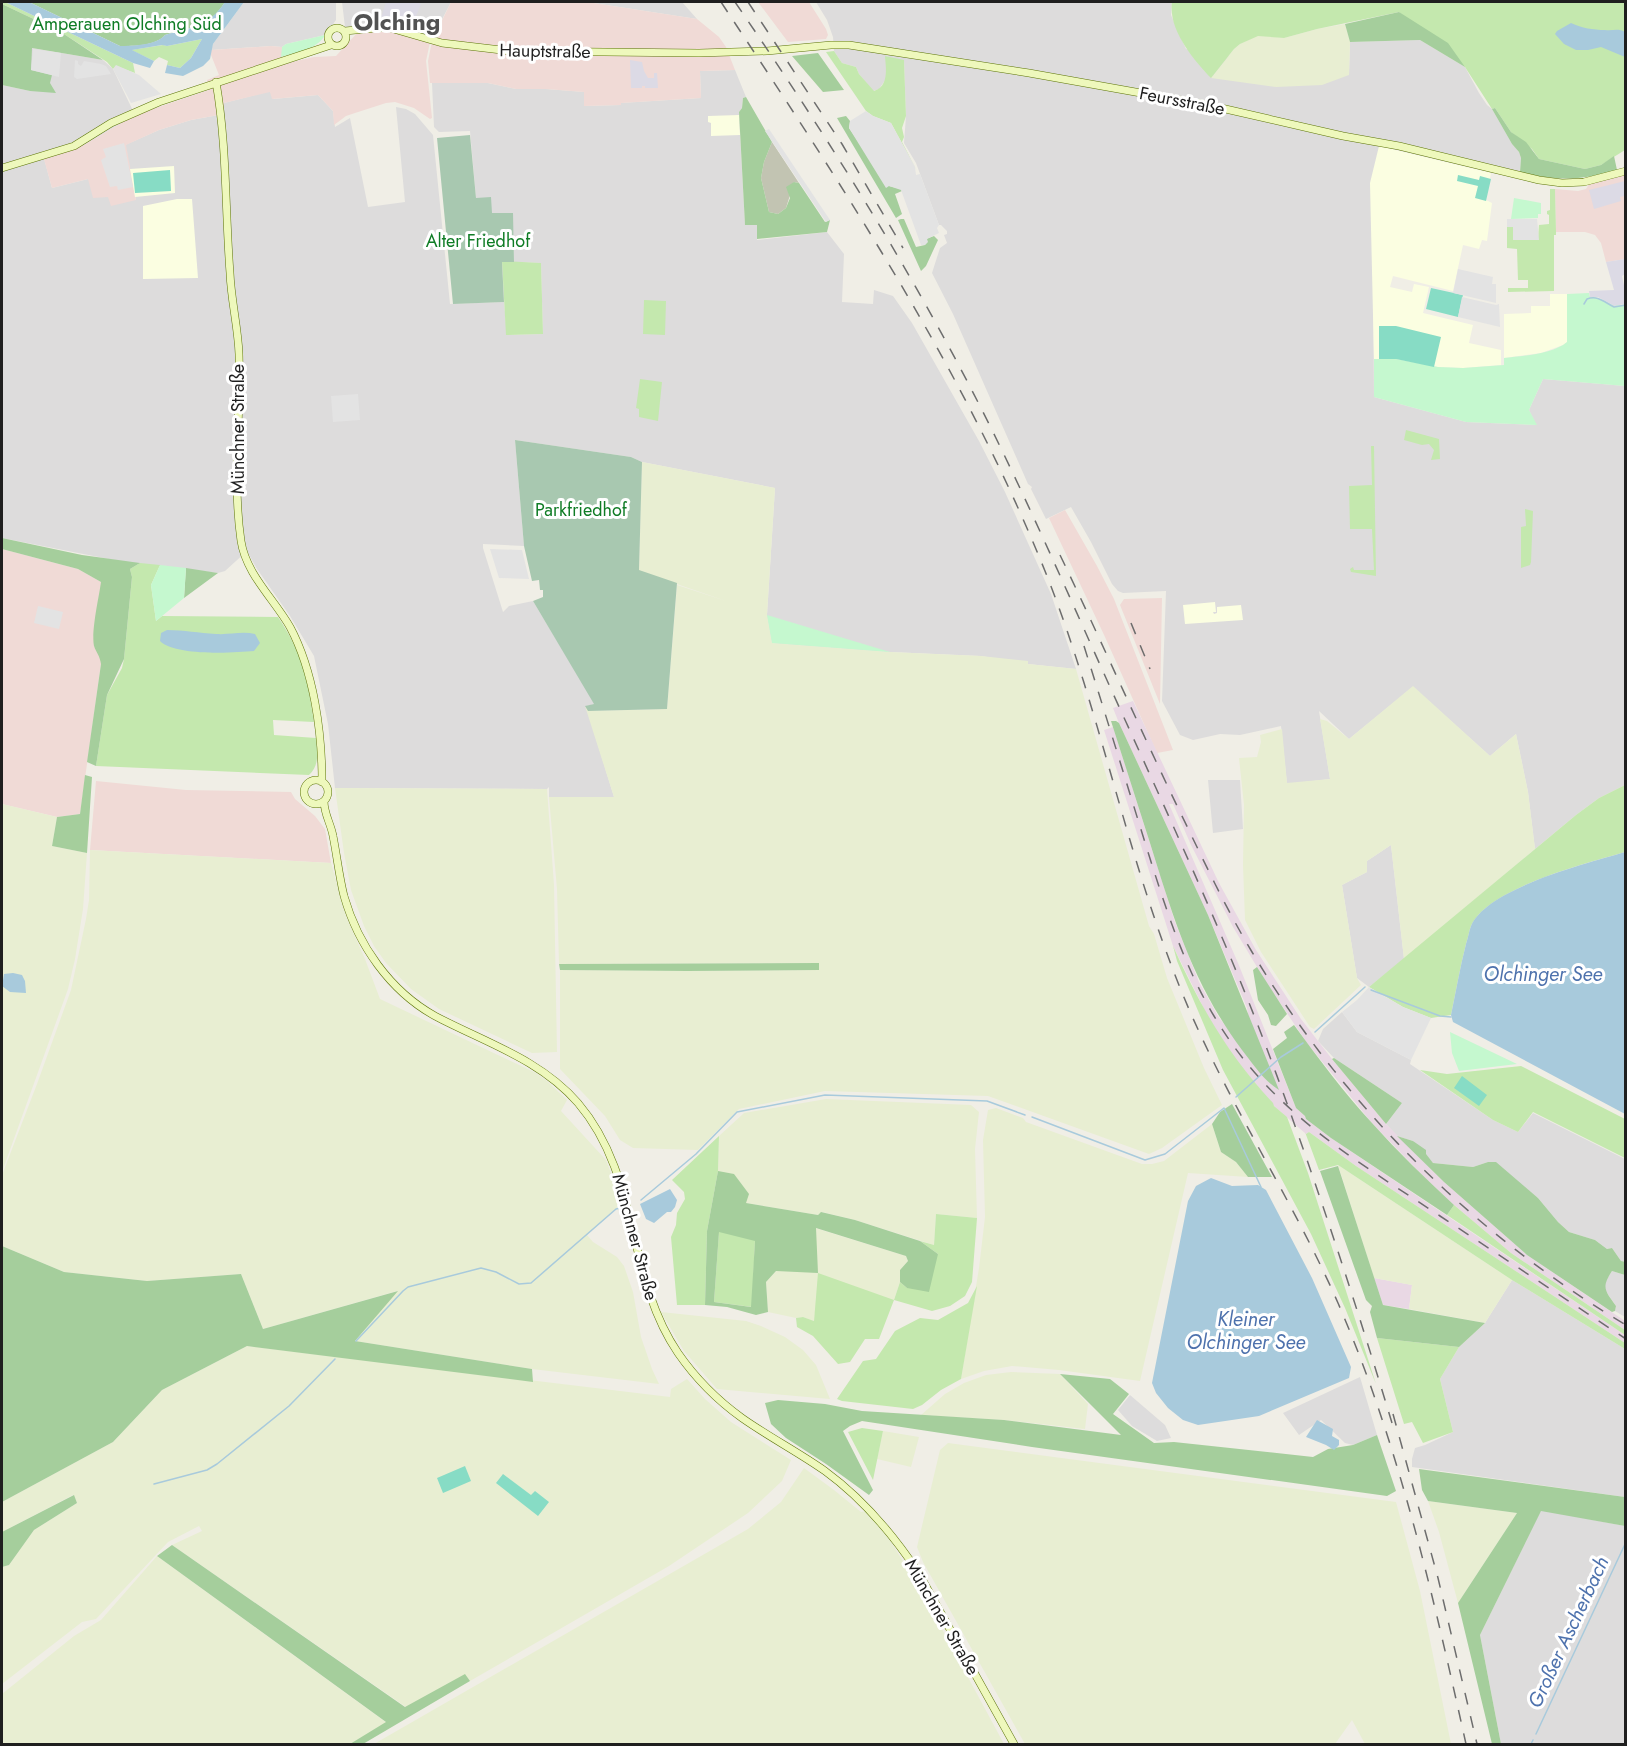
<svg xmlns="http://www.w3.org/2000/svg" width="1627" height="1746" viewBox="0 0 1627 1746" font-family="Jost,sans-serif">
<style>
.residential{fill:#dddcdc}
.commercial{fill:#f0dad6}
.industrial{fill:#e9d8e4}
.education{fill:#fbfee1}
.construction{fill:#c2c4b2}
.farmland{fill:#e8eed2}
.grass{fill:#c4e8ae}
.forest{fill:#a5ce9c;fill-rule:evenodd}
.cemetery{fill:#a8c8b0}
.park{fill:#c5f8cf}
.pitch{fill:#87dcc5}
.parking{fill:#e3e3e3}
.plaza{fill:#dcdae5}
.water{fill:#a8cadc}
.lines{fill:none;stroke-linecap:round;stroke-linejoin:round}
.stream{stroke:#a8cadc;stroke-width:1.5}
.secondary-casing{stroke:#5c7408;stroke-width:8}
.secondary{stroke:#eef8bc;stroke-width:7}
.rail{stroke:#6d6d6d;stroke-width:1.5;stroke-dasharray:12 12;stroke-linecap:butt}
.labels{text-anchor:middle;stroke-width:6;stroke-linejoin:round;paint-order:stroke}
.park-label{font-size:18px;fill:#0f7c25;stroke:#fff}
.street-label{font-size:18px;fill:#1f1f1f;stroke:#fff}
.water-label{font-size:20px;font-style:italic;fill:#4e72ad;stroke:#fff}
.district-label{font-size:24px;font-weight:bold;fill:#525252;stroke:#fff}
</style>
<rect width="100%" height="100%" fill="#f0eee6"/>
<path class="residential" d="M244 2H336V20L325 35 286 44 282 47 271 46 211 50 213 44Z
M342 2H451L433 37 399 27 388 25 345 27Z
M587 2H682L697 19Z
M816 2H1172L1171 15 1186 49 1349 75 1350 42 1420 40 1465 67 1479 93 1487 105 1492 109 1512 144 1519 152 1521 158 1520 170 1517 178 1379 146 1373 271 1374 397 1466 422 1536 425 1529 410 1543 379 1625 386V785L1599 798 1576 815 1535 849 1528 792 1516 734 1490 756 1413 687 1349 739 1319 711 1330 779 1287 784 1281 726 1240 735 1220 734 1193 740 1180 735 1162 701 1166 591 1123 593 1118 591 1112 584 1091 542 1071 507 1046 519 1031 489 1032 487 1028 484 953 314 932 273 940 248 947 243 944 235 947 234V231L941 225H939L916 163 904 143 906 116 904 60 886 79 879 89 873 91 859 74 856 67 842 63 834 51 833 37 827 20Z
M31 48 103 60 113 69 135 115 84 145 42 151 52 188 88 179 108 197 136 200 125 145 159 130 191 120 224 114V103L270 91 273 99 318 95 333 111 335 127 350 118 368 207 405 202 396 107 406 109 415 114 433 135 450 304 504 302 507 335 543 334 541 263 514 262 512 214 491 213 476 198 470 131 439 132 434 127 432 83H488L516 89H546L585 92V106L620 105V103L701 98 700 71 735 70 746 97 743 98 742 108 739 112 745 225H757V240L827 232 844 254 842 302 873 304 874 290 893 296 912 323 979 441 1005 492 1051 594 1076 669 1028 664 981 656 890 652 772 643 767 615 775 488 642 462 631 457 515 440 524 546 483 544V548L503 612 509 606 533 601 595 704 586 706 614 797H549V787L547 789 335 788 328 724 314 656 290 616 257 569 247 551 225 571 218 573 124 562 2 538V85L30 91Z
M1208 780H1240L1243 829 1213 833Z
M1391 845 1404 959 1369 987 1357 978 1342 885 1367 872V861Z
M1342 1012 1357 1032 1411 1060 1410 1064 1493 1120 1518 1132 1533 1113 1625 1159V1262L1621 1261 1612 1248 1607 1249 1595 1240 1569 1232 1558 1222 1538 1198 1518 1182 1488 1162 1473 1167 1433 1163 1413 1141 1397 1136 1386 1124 1402 1103 1334 1058 1318 1041 1323 1029Z
M1612 1271 1625 1275V1317L1615 1311 1616 1306 1605 1290V1282Z
M1512 1280 1625 1349V1497L1412 1467V1459L1415 1448 1425 1445 1453 1432 1440 1379 1459 1347 1485 1323Z
M1360 1377 1377 1435 1353 1445 1345 1443 1321 1420 1299 1435 1283 1413Z
M1130 1395 1165 1425 1171 1438 1157 1441 1132 1426 1118 1410Z
M1541 1510 1625 1526V1744H1501L1480 1635Z"/>
<path class="commercial" d="M451 2H587L697 19 719 37 726 47 735 70 700 71 701 98 621 103V105L584 106V92L546 89H516L488 83H430L428 61 432 41Z
M758 2H809L826 29 828 35 826 39 788 42Z
M379 30 395 32 430 42 426 61 432 118 430 119 414 108 395 102 386 103 355 113 346 116 334 125 333 111 318 95 272 99 270 92 224 103V114L191 120 159 130 126 145 136 200 111 206 108 197 93 198 88 179 52 188 42 152 84 145 135 115 209 90 207 80 219 75 211 55V50L271 46 282 47 283 64 314 57 336 56 358 32Z
M1625 174V259L1606 262 1601 243 1595 235 1585 232H1556L1555 189 1578 191 1586 189 1589 184Z
M1065 510 1097 566 1114 599 1173 750 1157 753 1105 637 1049 518Z
M2 549 78 569 101 582V599L94 635V646L101 658V664L80 814 57 817 2 804Z
M1162 598 1160 704 1120 605 1124 599Z
M96 781 186 790 291 792 295 799 315 816 325 829 331 863 90 850Z"/>
<path class="industrial" d="M1133 701 1219 883 1256 950 1301 1019 1332 1059 1386 1124 1444 1182 1527 1255 1625 1321V1330L1511 1253 1454 1205 1421 1174 1371 1122 1307 1043 1266 982 1233 927 1191 845 1173 804H1169L1238 963 1296 1108 1305 1116 1306 1119 1331 1138 1625 1335V1343L1356 1166 1309 1132 1306 1134 1274 1106 1233 1056 1210 1021 1173 946 1104 730 1113 727 1175 922 1199 982 1218 1016 1257 1068 1247 1008 1208 915 1119 723 1113 708Z
M1374 1278 1412 1285 1409 1309 1383 1305Z"/>
<path class="education" d="M739 115 740 135 711 136V123L708 122V116Z
M1379 146 1491 173 1486 200 1492 203 1487 241 1482 240 1479 249 1463 245 1453 291 1393 276 1390 287 1412 292 1414 284 1429 287 1423 313 1473 325 1469 343 1501 350V365L1463 368 1438 367 1396 359H1374L1370 183Z
M174 166 175 193 135 197 130 169Z
M177 199H192L198 278 143 279V206Z
M1550 294H1567V342L1563 345 1541 353 1504 358V314L1531 313V306H1550Z
M1215 602 1216 612H1213L1214 614 1217 613V607L1241 605 1243 620 1185 624 1183 605Z"/>
<path class="construction" d="M772 142 799 183 794 182 786 208 778 214 769 212 761 178 764 162Z"/>
<path class="farmland" d="M1345 24 1350 42 1349 75 1322 85 1276 87 1211 78 1234 49 1240 44 1258 35 1284 38 1317 29Z
M642 462 775 488 767 615 772 643 890 652 981 656 1028 661V664L1076 669 1149 926 1154 934 1167 978 1204 1068 1222 1105 1162 1148 1149 1154 988 1096 825 1091 739 1109 698 1150 633 1148 620 1140 605 1116 560 1069V970L687 971 819 970V963L559 964 557 889 549 797H614L585 706 589 711 667 709 677 585 726 601 639 571Z
M1413 686 1490 756 1516 734 1528 792 1535 849 1404 959 1391 845 1367 861V872L1342 885 1357 978 1361 985 1314 1029 1310 1027 1261 952 1245 920 1243 865 1244 805 1239 758 1257 757 1261 742 1260 735 1282 729 1287 783 1330 779 1320 719 1327 721 1349 739Z
M335 788 547 789 554 885 557 1052 532 1053 439 1009 411 989 386 963 374 946 364 926 351 890 344 853Z
M2 804 57 817 52 846 87 853 83 909 75 959 68 989 2 1172Z
M90 850 331 863 346 916 365 959 380 999 536 1073 547 1081 567 1100 561 1111 606 1160 614 1181 620 1205 587 1235 593 1242 617 1257 624 1266 633 1292 641 1337 652 1369 659 1384 532 1369 355 1341 397 1291 263 1329 241 1274 147 1281 64 1272 2 1246V1175L37 1084 71 990 86 919 89 900Z
M826 1099 971 1105 979 1112 975 1149 977 1218 936 1214 934 1245 855 1220 822 1212 818 1215 746 1203 718 1171 719 1136 744 1113Z
M996 1108 1023 1118 1026 1122 1142 1164H1152L1164 1161 1212 1124 1221 1152 1236 1162 1248 1177 1188 1173 1140 1381 1059 1370 1012 1366 984 1371 961 1379 979 1268 985 1217 983 1140 988 1110Z
M1338 1165 1512 1280 1485 1323 1409 1309 1412 1285 1374 1278Z
M815 1228 906 1256 908 1261 900 1270V1282L894 1300 815 1313 814 1321 803 1317 796 1318 768 1312 766 1282Z
M661 1312 746 1321 761 1326 785 1337 803 1350 816 1365 830 1399 717 1389 684 1351Z
M247 1346 670 1397 671 1389 687 1379 705 1399 731 1422 791 1460 782 1481 748 1513 669 1566 470 1681 465 1675 406 1707 172 1545 202 1531 199 1526 168 1542 96 1619 82 1622 2 1684V1567L9 1565 34 1530 77 1503 73 1495 2 1532V1502L113 1442 162 1390Z
M1011 1372 1060 1374 1088 1404 1085 1429 1004 1420 921 1415 945 1394 964 1383 986 1375Z
M883 1431 919 1437 911 1467 877 1459Z
M948 1443 1396 1502 1420 1591 1451 1744H1365L1352 1720 1335 1744H1025L923 1562 917 1547 940 1450Z
M804 1468 834 1490 861 1512 866 1511 888 1537 922 1592 1004 1744H374L748 1529 781 1502Z
M1428 1501 1517 1513 1458 1603 1439 1532Z
M157 1556 387 1723 350 1744H2V1694L74 1636 101 1620Z"/>
<path class="grass" d="M2 2H5L133 63 135 73 116 66 113 69 107 62 61 32 2 4Z
M1172 2H1625V150L1601 165 1585 169 1539 159 1532 149 1511 132 1495 108 1492 109 1465 67 1399 12 1317 29 1284 38 1258 36 1240 44 1234 49 1211 78C1193 59 1168 29 1172 2Z
M202 39 191 58 180 68 167 65 168 61 159 57 154 61 131 50 163 45 167 46Z
M834 51 842 63 856 67 859 74 874 91C889 86 886 69 885 56L904 60 906 116 902 128 904 137 902 142 917 171 891 123 873 116 866 111 826 52Z
M1550 189H1555L1556 232V235H1554V291L1508 292V288H1528V280H1518L1517 249 1507 248V227H1513L1538 239 1539 225 1549 224V215L1547 214V211L1550 210Z
M502 261 541 263 543 334 506 335Z
M644 300 666 301 665 335 643 334Z
M640 379 662 382 658 421 639 417V409L636 408Z
M1406 430 1439 439 1440 459 1431 460 1434 450 1429 444 1422 445 1404 440Z
M1371 446H1374L1376 576 1351 572 1350 569 1353 567 1354 570H1374L1372 529H1350L1349 486 1372 485Z
M1525 509 1533 511 1531 562 1530 565 1521 568V527L1526 526Z
M140 563 160 565 151 585 156 621 162 616 278 617C302 652 308 681 314 722L273 720 274 735 316 738C317 752 320 765 309 775L96 766 107 695 122 668 124 659 132 577 130 569Z
M1625 785V852C1587 863 1488 888 1471 926 1469 931 1468 938 1466 944 1460 967 1456 991 1451 1015L1431 1018 1403 1007 1369 987 1576 815 1599 798Z
M1173 946C1200 1006 1228 1055 1273 1103L1274 1106 1287 1117 1308 1173 1376 1384 1345 1308 1311 1234 1223 1070 1177 961Z
M1521 1066 1625 1119V1158L1533 1112 1518 1132 1493 1120 1420 1070 1447 1074Z
M1305 1132 1306 1134 1309 1132 1356 1166 1625 1343V1349L1512 1280 1338 1165 1319 1170Z
M719 1136 718 1171 707 1231 705 1305H677L671 1237 676 1225 677 1213 685 1199 684 1192 672 1180Z
M1454 1205 1511 1253 1625 1330V1335L1447 1215Z
M936 1214 977 1218 972 1282 965 1296 950 1306 932 1311 894 1300 879 1339H865L850 1362 838 1364 813 1336 797 1327 796 1318 803 1317 814 1321 818 1273 894 1300 900 1282 907 1288 938 1254 920 1241 934 1245Z
M719 1231 755 1240 752 1307 714 1302Z
M977 1286 961 1379 941 1390 922 1405 913 1409 842 1401 837 1399 863 1361 876 1359 895 1331 920 1318 938 1320 968 1303Z
M1377 1338 1459 1347 1440 1379 1453 1432 1423 1443 1412 1422 1404 1424Z
M862 1428 883 1431 873 1480 848 1432Z"/>
<path class="forest" d="M29 2H225C209 27 193 27 165 35 156 46 133 46 120 46Z
M2 4 61 32 103 60 32 48 31 70 52 75 50 83 56 93 30 91 2 85Z
M1399 12 1448 43 1465 67 1420 40 1350 42 1345 24Z
M818 53 844 90 823 92 792 56Z
M746 97 772 142 764 162 761 178 769 212 778 214 786 208 790 198 786 187 794 182 799 183 825 222 830 220 827 232 757 239V225H745L739 112 742 108 743 98Z
M1495 108 1511 132 1526 142 1539 159 1585 169 1601 165 1614 156 1617 170C1578 181 1560 181 1520 172L1521 158 1519 152 1512 144 1492 109Z
M846 116 850 121 849 128 889 186 901 189 902 191 895 194 902 214 896 218 837 118Z
M901 219H904L916 247 925 245 926 239 934 236 938 240 926 266 921 271 898 220Z
M2 538 82 555 140 563 130 569 132 577 124 659 107 695 96 766 87 762 101 664C100 656 96 652 94 646 91 631 99 597 101 582L78 569 2 549Z
M186 568 218 573 184 598Z
M1111 721H1116L1119 723 1208 915 1279 1090C1264 1081 1253 1064 1242 1050 1193 984 1174 920 1150 843 1137 802 1124 762 1111 721Z
M85 775 92 777 87 853 52 846 57 817 80 814Z
M819 963V970L687 971 560 970 559 964Z
M1257 967 1287 1014 1276 1026 1271 1025 1268 1015 1258 1000 1253 970Z
M1294 1025C1319 1059 1344 1093 1372 1123 1398 1152 1426 1179 1454 1205L1447 1215 1331 1138 1306 1119 1305 1116 1296 1108 1273 1049 1287 1038 1284 1032Z
M1334 1058 1402 1103 1386 1124 1332 1059Z
M1232 1104 1272 1177H1248L1236 1162 1221 1152 1212 1124 1220 1112Z
M1397 1136 1413 1141 1426 1150V1154L1433 1163 1473 1167 1488 1162H1496L1538 1198 1558 1222 1569 1232 1595 1240 1607 1249 1612 1248 1621 1261 1626 1262 1625 1275 1612 1271C1601 1288 1605 1290 1616 1306L1615 1311 1612 1312 1527 1255 1444 1182Z
M1338 1166 1383 1305 1485 1323 1459 1347 1377 1338 1370 1312 1372 1306 1366 1300 1320 1171Z
M718 1171 734 1174 749 1194 746 1203 818 1215 821 1212 855 1220 920 1241 938 1254 929 1292 907 1288 900 1282V1270L908 1261 906 1256 816 1228 818 1273 776 1271 766 1282 768 1312 756 1315 727 1307 705 1305 707 1231ZM719 1232 755 1241 751 1307 714 1302Z
M2 1246 64 1272 147 1281 241 1274 263 1329 398 1291 355 1341 532 1369 533 1382 247 1346 162 1390 113 1442 2 1502Z
M1060 1374 1110 1379 1129 1394 1113 1414 1154 1443 1174 1442 1313 1457 1328 1449 1353 1445 1377 1435 1396 1491 1387 1496 1032 1447 862 1421 850 1426 843 1431 873 1490 869 1495 826 1464 786 1438 771 1424 765 1403 778 1400 825 1404 862 1411 1004 1420 1121 1435Z
M1419 1469 1625 1497V1526L1541 1511 1480 1635 1501 1744H1492L1458 1603 1517 1513 1428 1501 1422 1490Z
M74 1495 77 1503 34 1530 9 1565 2 1567V1532Z
M172 1545 405 1707 465 1674 470 1681 363 1744H350L386 1722 157 1556Z"/>
<path class="cemetery" d="M470 135 476 198 491 197 492 213H513L514 262H502L504 302 453 304 437 138Z
M515 440 631 457 642 462 639 570 677 583 667 709 588 711 585 706 594 704 533 601 543 597V590H540L539 580 532 581 524 546Z"/>
<path class="park" d="M325 35C317 50 296 52 281 57L282 47 286 44Z
M1514 198 1541 203V214H1538V218L1511 219Z
M1589 293 1590 297C1604 297 1611 309 1625 304V386L1543 379 1529 410 1537 425 1466 422 1374 397V359H1396L1438 367 1463 368 1504 365V358C1523 356 1553 354 1567 342V294Z
M160 565 186 568 184 598 156 621 151 585Z
M767 615 890 652 772 643Z
M1450 1032 1517 1064 1459 1071 1452 1053Z"/>
<path class="pitch" d="M170 170 171 191 135 193 133 173Z
M1458 175 1479 180 1480 176 1491 179 1486 201 1475 198 1478 186 1457 181Z
M1431 288 1463 295 1458 317 1426 309Z
M1379 326H1396L1441 337 1434 367 1396 359H1379Z
M1462 1076 1487 1095 1479 1106 1454 1088Z
M465 1466 471 1481 443 1493 437 1478Z
M503 1474 531 1495 535 1491 549 1502 538 1516 496 1483Z"/>
<path class="parking" d="M33 49 61 53 59 77 31 70Z
M75 60 78 61V64L81 66 84 61 101 64 106 66 111 74 77 79 74 77Z
M116 65 139 75 161 94 131 103 113 69Z
M866 111 873 116 891 123 915 167 916 175 920 174 939 225 937 228 939 233 927 239 928 242 925 245H921L901 190 889 186 886 188 849 128 850 121Z
M769 129 830 220 826 222 765 131Z
M124 143 133 187 118 190 117 186 110 187 101 160 106 157 103 149Z
M1507 219H1537L1539 240H1513V227H1507Z
M1458 269 1493 277 1492 284H1496V303L1453 293Z
M1462 297 1496 305 1499 304 1500 327 1458 317Z
M358 394 360 420 333 422 331 396Z
M490 549 522 550 529 579 499 578Z
M38 606 63 612 59 629 34 623Z
M1369 987 1403 1007 1431 1018 1411 1060 1357 1032 1342 1012 1357 1000Z"/>
<path class="plaza" d="M386 2H417L421 4 414 21 431 28 430 31 433 33 431 36 399 27 379 25Z
M630 60 642 62 644 71 648 78H654V73H657L658 88H645V86H642V88H631Z
M1625 181V199L1624 196 1620 197 1621 201 1594 209 1589 190Z
M1625 259V274L1622 276 1625 290V304L1614 306 1598 297H1590L1589 291 1614 290 1606 262Z"/>
<path class="water" d="M5 2H29L120 46C132 46 157 45 165 35 193 27 208 27 225 2H244L213 44 210 59 203 66 183 76 165 73 167 65 180 68 191 58 202 39 167 46 162 45 132 50 154 61 150 68 133 63Z
M1571 23C1582 28 1593 30 1605 30 1613 31 1618 28 1625 32V57L1601 47 1588 50H1576L1564 44 1555 34 1557 31Z
M167 630C184 630 199 633 216 634 229 635 242 631 255 634L260 643 254 651C232 653 175 656 160 641L161 633Z
M1625 852H1626L1625 1114 1453 1022 1451 1015C1456 991 1460 967 1466 944 1468 938 1469 931 1471 926 1487 888 1588 863 1625 852Z
M13 973 22 975 25 981 26 993 10 992 2 986 4 974Z
M1211 1178 1232 1186 1258 1185 1266 1190 1312 1278 1351 1367 1349 1378 1259 1416 1198 1425 1183 1420 1168 1408 1156 1393 1152 1383 1188 1201 1196 1186Z
M670 1189 677 1200 675 1207 671 1212H667L654 1223 646 1219 640 1204Z
M1317 1420 1333 1429 1332 1436 1339 1440V1445L1334 1450 1326 1445 1306 1437Z"/>
<g class="lines">
<path class="stream" d="M1584 304 1587 299C1598 295 1604 302 1614 307L1626 305
M1371 990 1440 1016 1451 1017
M1315 1032 1365 987
M1236 1097 1281 1057 1303 1043
M1032 1117 1145 1160 1165 1154 1224 1108 1261 1187
M641 1200 696 1154 737 1112 825 1095 987 1101 1025 1115
M356 1341 403 1291 408 1287 481 1268 496 1272 519 1284 531 1283 616 1209 620 1208
M154 1484 207 1470 217 1464 289 1406 335 1359
M1536 1734 1626 1542
M1531 1744 1533 1740"/>
<g class="secondary-casing">
<path id="secondary" d="M328 37a9 9 0 1 1 18 0a9 9 0 1 1-18 0Z
M345 31 377 28H390L442 43 510 51 699 53 767 51 831 45H849L1029 73 1208 105 1343 136 1399 146 1539 180 1562 183 1584 182 1626 171
M216 82C227 145 225 209 230 273 231 300 238 327 239 354 241 416 232 479 241 541 246 574 274 599 290 627 314 672 322 732 322 782
M2 168 74 146 111 123 159 102 331 45
M304 792a12 12 0 1 1 24 0a12 12 0 1 1-24 0Z
M324 801C324 814 331 824 333 836 337 856 339 876 344 896 358 945 390 991 435 1016 484 1042 540 1059 578 1103 641 1177 625 1275 678 1353 696 1379 717 1400 742 1418 769 1437 798 1452 825 1471 862 1498 892 1533 918 1572L1014 1744"/>
</g>
<use href="#secondary" class="secondary"/>
<path class="rail" d="M721 2C842 185 965 371 1047 576 1101 713 1127 859 1183 995 1227 1102 1292 1198 1338 1303 1399 1444 1433 1595 1466 1744
M735 2C829 139 917 279 991 428 1039 525 1081 624 1126 722 1175 830 1225 938 1267 1049 1313 1172 1354 1297 1392 1423
M748 2 842 144 903 248
M1060 555C1101 640 1139 727 1180 812 1203 859 1225 907 1252 952 1343 1105 1473 1234 1626 1325
M1131 623 1150 669
M1084 646C1105 713 1126 781 1147 849 1165 906 1183 964 1214 1016 1270 1111 1351 1157 1440 1216 1502 1257 1564 1298 1626 1339
M1393 1414 1438 1578 1477 1744"/>
</g>
<g class="labels">
<g class="park-label">
<text x="127" y="30">Amperauen Olching Süd</text>
<text x="478" y="247">Alter Friedhof</text>
<text x="581" y="516">Parkfriedhof</text>
</g>
<g class="street-label">
<text transform="translate(545 51) rotate(1)" y="6">Hauptstraße</text>
<text transform="translate(1182 101) rotate(11)" y="6">Feursstraße</text>
<text transform="translate(238 429) rotate(-90)" y="6">Münchner Straße</text>
<text transform="translate(635 1237) rotate(75)" y="6">Münchner Straße</text>
<text transform="translate(942 1617) rotate(60)" y="6">Münchner Straße</text>
</g>
<g class="water-label">
<text x="1543" y="981">Olchinger See</text>
<text x="1246" y="1326">Kleiner<tspan x="1246" dy="23">Olchinger See</tspan></text>
<text transform="translate(1568 1632) rotate(-65)" y="7">Großer Ascherbach</text>
</g>
<g class="district-label">
<text x="397" y="30">Olching</text>
</g>
</g>
<rect width="1627" height="1746" fill="none" stroke="#1f1f1f" stroke-width="6"/>
</svg>
